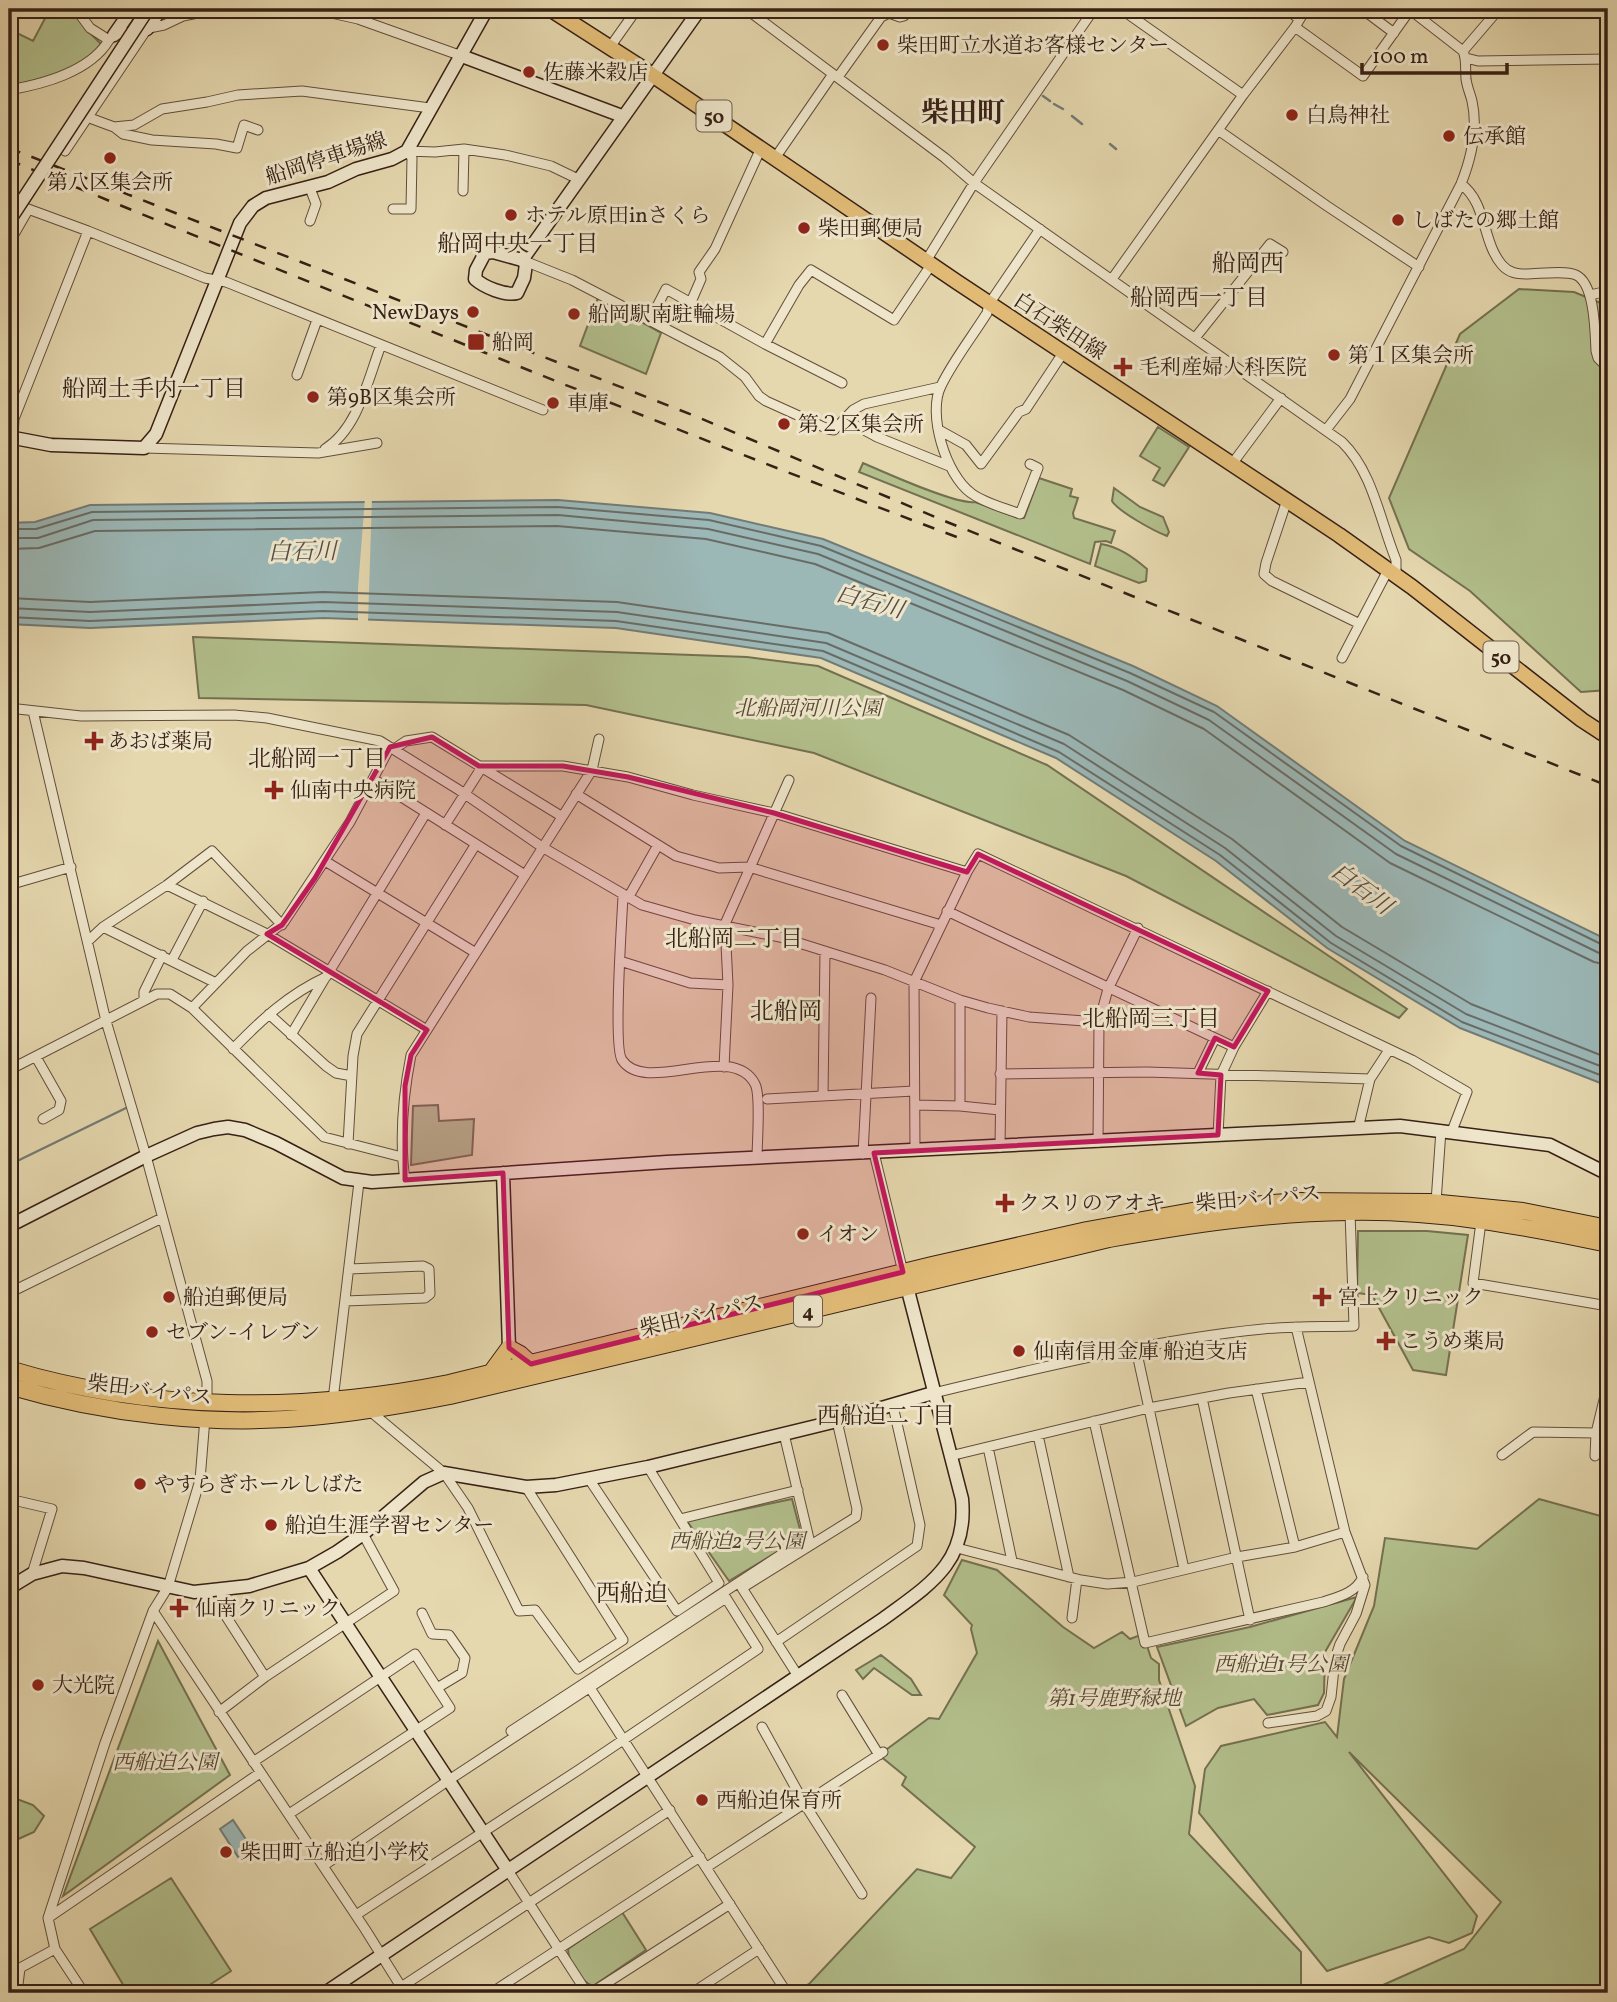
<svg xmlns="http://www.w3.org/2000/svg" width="1617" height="2002" viewBox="0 0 1617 2002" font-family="Vollkorn,'Noto Serif JP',serif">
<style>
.green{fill:#b2bf8c;stroke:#747050;stroke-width:2}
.water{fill:#9bb7b6;stroke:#737b76;stroke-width:2}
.pier{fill:#e5d7ae}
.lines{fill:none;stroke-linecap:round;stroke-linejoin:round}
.shore{stroke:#696c66;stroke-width:2}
.stream{stroke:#737b76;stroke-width:2.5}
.street-casing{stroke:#624e3b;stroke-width:11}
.secondary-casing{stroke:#372015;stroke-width:15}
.primary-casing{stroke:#372015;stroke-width:17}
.highway-casing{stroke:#372015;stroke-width:18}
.street{stroke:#eee5ca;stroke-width:9}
.secondary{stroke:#eee5ca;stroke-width:12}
.primary{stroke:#e2bc77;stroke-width:14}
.highway{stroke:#e2bc77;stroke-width:16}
.rail{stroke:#372015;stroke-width:2.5;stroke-dasharray:12 12;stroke-linecap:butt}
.secondary-bridge-casing{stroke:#372015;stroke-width:15;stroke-linecap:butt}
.secondary-bridge{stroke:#eee5ca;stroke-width:12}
.marked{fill:#c2185b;fill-opacity:0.2;stroke:#c2185b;stroke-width:5;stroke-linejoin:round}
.poi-dot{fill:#8f2418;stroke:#eee5ca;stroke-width:2.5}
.labels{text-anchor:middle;stroke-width:6;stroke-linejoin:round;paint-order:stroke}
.shield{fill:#eee5ca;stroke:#6e5b4b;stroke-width:2}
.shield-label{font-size:19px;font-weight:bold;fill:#372015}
.poi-label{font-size:21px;fill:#372015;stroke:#eee5ca;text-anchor:start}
.street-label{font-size:21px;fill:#372015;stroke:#eee5ca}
.park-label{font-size:21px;font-style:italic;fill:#564833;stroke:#eee5ca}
.neighbourhood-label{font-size:23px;fill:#372015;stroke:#eee5ca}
.water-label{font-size:23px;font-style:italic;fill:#554d45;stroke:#eee5ca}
.quarter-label{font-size:24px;fill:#372015;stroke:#eee5ca}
.district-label{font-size:28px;font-weight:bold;fill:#372015;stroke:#eee5ca}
</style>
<rect width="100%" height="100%" fill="#e5d7ae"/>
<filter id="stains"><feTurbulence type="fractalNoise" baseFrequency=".00286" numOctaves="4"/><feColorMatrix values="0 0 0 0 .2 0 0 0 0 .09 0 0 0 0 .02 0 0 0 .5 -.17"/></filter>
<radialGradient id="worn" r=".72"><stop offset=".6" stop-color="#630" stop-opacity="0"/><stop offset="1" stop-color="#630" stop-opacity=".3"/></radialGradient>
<path class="green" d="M50 9H72L87 30 101 44C85 68 37 82 9 85V29L33 41Z
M1519 289 1574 292 1608 306V690L1581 692 1470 591 1409 549 1389 498 1460 334Z
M598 298 661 333 646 374 580 346Z
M1158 427 1189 447 1164 486 1153 480 1160 468 1140 456Z
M863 463C884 472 956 505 975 502L1019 518H1024L1039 478 1072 489 1070 496 1078 498 1073 513 1074 518 1115 531 1111 543 1106 541 1095 542 1090 564 859 472Z
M1114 488 1140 507 1163 517 1169 532 1167 536C1154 531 1119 512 1112 501Z
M1101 544C1119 547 1133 557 1147 569L1146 581 1139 583 1095 566Z
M193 637 747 657 818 666 1047 765 1407 1009 1399 1018 1126 876 814 753 586 705 199 698Z
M438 1105 439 1121 474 1119 472 1155 411 1165 413 1106Z
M1358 1231H1427L1468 1235 1446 1375 1413 1370 1372 1295 1357 1293Z
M792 1499 802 1537 729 1581 687 1521Z
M1539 1499 1608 1518V1993H1365L1464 1949 1501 1902 1349 1752 1477 1916 1472 1933 1449 1943 1429 1937 1327 1971 1199 1813 1205 1769 1221 1746 1325 1722 1337 1737 1344 1679 1374 1606 1385 1538 1477 1549Z
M962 1560 997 1570 1063 1627 1094 1648 1122 1632 1130 1639 1143 1634 1151 1658 1159 1664V1680L1195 1786 1189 1834 1301 1952V1990L1304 1993H796L810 1983 917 1869 951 1878 975 1847 902 1785 906 1777 879 1755 929 1718 939 1719 977 1653 971 1629 972 1625 944 1595Z
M1357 1597 1325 1652 1324 1693 1318 1705 1267 1715 1254 1699 1218 1708 1186 1726 1157 1647 1250 1627Z
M158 1641 230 1775 63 1896Z
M881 1655 911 1679 921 1695H912L874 1668 863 1679 856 1670Z
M9 1796 33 1805 44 1816 34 1832 16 1840 14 1857 9 1869Z
M171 1878 231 1971 197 1993H128L90 1929Z
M622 1912 646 1950 593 1986C581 1982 568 1961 568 1949Z"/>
<path class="water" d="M558 500 710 513 823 539 1133 666 1217 706 1405 841 1608 940V1086L1460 1028 1327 948 1216 861 1056 758 821 658 616 628 323 618 90 628 9 624V523L35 522 90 505Z
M233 1820 253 1850 240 1860 220 1829Z"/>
<path class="pier" d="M365 498H372L368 623H358V588Z"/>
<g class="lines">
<path class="shore" d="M9 529H36L92 512 558 507 709 520 821 546 1130 673 1214 712 1401 846 1603 945H1608
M9 538H38L93 520 558 515 708 529 818 554 1127 681 1209 720 1396 854 1599 953 1608 954
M9 549 39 548 95 531 557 526 706 539 815 564 1123 690 1204 729 1390 863 1594 962 1608 965
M9 598 90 602 323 592 617 602 828 633 1069 735 1232 839 1342 927 1471 1004 1608 1058
M9 608 90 612 323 602 617 612 826 643 1064 744 1225 848 1336 936 1466 1014 1608 1069
M9 617 90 621 323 611 616 621 823 651 1059 752 1220 855 1331 943 1462 1022 1608 1078"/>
<path class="stream" d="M1043 96 1050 101
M1054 104 1063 109
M1072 116 1082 124
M1110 144 1116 149
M9 1165 126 1108"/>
<g class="street-casing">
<path id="street" d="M76 9 90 28 109 40 114 35 164 25 183 16 217 9 318 10 358 19 459 55
M746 9 945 158 974 183 1342 442C1373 472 1380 521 1396 560V575
M1121 9 1243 95
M1287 9 1299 19
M1362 9 1394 33
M1295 27 1363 76 1410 10
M610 47 637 9
M1463 51 1499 9
M1466 58 1478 61 1608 59
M838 77 881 17 889 13 900 17 904 16 909 9
M9 90C43 84 90 72 109 40
M87 117 114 127 134 125 162 109 207 102 238 95 302 91 430 108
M114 127 123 134 152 140 216 144 237 148 244 125 258 130
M1218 130 1327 206 1419 267
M65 151 147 29
M775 158 833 74
M1461 184C1487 203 1482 242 1502 265 1509 273 1517 274 1527 274 1539 274 1565 270 1576 275 1595 284 1595 332 1596 351L1598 358 1608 368
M310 188 316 204 310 221
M463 191 464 149
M9 202 88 231 205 278 226 282 543 410
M393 209H411L412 158 407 151 435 152 464 149 505 155 551 166 578 179
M9 243 28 210
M522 260 572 280 720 357 745 377 759 396 766 401 828 429 834 430 853 410 864 404 940 387
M926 261 974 183 1094 9
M1112 279 1243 95 1295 27 1306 9
M1590 295 1608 291
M691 302 701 279 699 272 715 249 761 148
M650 320 666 289 765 344 842 383
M1195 338 1270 244 1283 252
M765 344 799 285 811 270 894 320 931 265
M297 375 317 320
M844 419 877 437 949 466
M939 430 966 445 981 464 1019 412 1026 409 1063 353
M1326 430 1350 399 1461 184C1471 159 1478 128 1472 101 1470 93 1467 87 1466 79 1465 69 1467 60 1463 51L1409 9
M13 438 14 419 88 231
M144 448 318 453 377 443
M325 449C358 429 368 379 381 345
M1030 464 1038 468 1020 514C1005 508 984 503 971 493 946 475 927 414 941 386 953 361 972 337 987 313L989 304 1040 229
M1232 464 1281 398
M1287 500 1266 563 1264 574 1272 581 1358 623
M1342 658 1388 570
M9 708 81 716 234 715 267 718 380 741 459 790 542 847 642 905 695 920 780 937 885 970 960 1000 988 1008 1029 1017 1099 1022
M33 711 106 1021 146 1156 207 1381V1404
M394 749 406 741 432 737 561 816
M479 766H563L628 777 693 795 774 813 967 872 914 982 915 1150
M373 779 525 875
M576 794 676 856 719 868 749 867 941 925
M445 825 482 767
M325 861 476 953
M967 872 978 854 1412 1060 1467 1092 1452 1131
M9 885 71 867
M167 885 212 851 282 925
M623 896C622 919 613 1047 622 1060 646 1096 732 1040 755 1084 761 1095 757 1143 757 1158
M628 898 658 845
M947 911 1234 1047
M103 927 216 983
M88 941 103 927 167 885 267 934 427 1030
M172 960 203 901
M620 961 690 983 728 985
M144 1000V992L162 955
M960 1000V1106
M192 1008 247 951 284 922 350 822 390 747
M269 1014 326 1066 336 1073 352 1076
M291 1035 325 978
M233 1049C261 1020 289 994 326 977L426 813
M36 1057 61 1101 59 1110 43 1119
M724 1067 728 985 725 924 789 780
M9 1070 157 994H170L192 1008 324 1137 402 1157
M1198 1073 1215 1038
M1000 1074 1147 1072 1370 1079 1358 1129
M1370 1079 1389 1050
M823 1096 825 952
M767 1099 914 1091
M915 1105 960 1106 1000 1110
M1218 1135 1221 1075 1234 1047 1268 991
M1098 1142 1099 1022 1108 989 1138 928
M348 1144 353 1056 357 1034 476 844
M1000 1147 1002 1011
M874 1153 903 1272
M863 1154 871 998
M405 1180C399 1138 403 1096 411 1055L592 770 599 739
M1436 1202 1441 1130
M1481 1222 1473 1283 1608 1306
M9 1293 162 1218
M345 1301 425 1298 430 1294 429 1269 423 1266 349 1269
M1136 1349 1184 1569
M1256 1389 1295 1547
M933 1393C1043 1367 1152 1340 1263 1329 1293 1326 1324 1327 1354 1326L1350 1212
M1202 1398 1250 1620
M333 1400 359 1182
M370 1411 444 1473 468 1508 519 1611 535 1610 578 1669 623 1640 526 1487
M1094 1421 1145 1643 1323 1602C1338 1597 1356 1593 1363 1577
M784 1434 810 1543
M1038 1435 1069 1577
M988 1447 1012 1561
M1502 1455 1533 1432 1596 1433
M950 1456 1149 1408 1229 1393 1309 1382
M1595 1456 1596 1433 1608 1383
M589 1479 677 1611 719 1583 648 1467
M9 1499 52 1509 32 1574
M680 1519 798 1490
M957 1548 1081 1580 1107 1584 1133 1582 1237 1557 1295 1547 1345 1532
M221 1589 222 1610 265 1677
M153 1611 365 1929 405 1993
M422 1613 432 1634 449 1635 465 1658 462 1673 437 1688
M1072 1618 1077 1579
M776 1642 917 1546 920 1525 893 1406
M798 1676 742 1588 856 1517 857 1509 837 1421
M590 1688 787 1993
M842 1695 879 1755
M219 1712 265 1677 394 1591 363 1534
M1268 1723 1317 1716 1326 1711 1331 1697 1335 1659 1340 1644 1356 1614 1365 1585 1345 1532 1296 1327
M762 1727 804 1803 862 1894
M511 1731 802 1541
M253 1762 415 1654 450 1708 289 1814
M323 1866 449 1780 726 1598 758 1649 580 1769 356 1915
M707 1867 883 1752
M507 1869 587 1993
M48 1918 260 1773
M17 1993 20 1968 55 1949
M84 1993 55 1949 48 1918 105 1743 153 1611 168 1587 200 1480 205 1418
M392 1993 670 1810
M491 1993 700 1857
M591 1993 730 1904
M692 1993 759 1949"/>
</g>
<g class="secondary-casing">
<path id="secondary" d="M147 29 161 9
M114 35 132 9
M459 55 622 116
M493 252 522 260 526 264 524 278 517 293C505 296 484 287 475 279L476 270 485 253Z
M522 260 700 9
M9 437 51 445 144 448 156 434 240 223 253 206 266 198 328 182 356 169 392 159 407 151 487 9
M503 1173 509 1348
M9 1226 146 1156 197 1133 214 1129 228 1127 245 1130 276 1143 343 1178 372 1182 667 1162 1400 1126 1550 1145 1608 1174
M309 1568 507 1869
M9 1588 32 1574 62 1566 84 1568 194 1592 249 1586 309 1568 337 1552 363 1534 424 1482 444 1473 526 1487 556 1485 648 1467 837 1421 933 1393
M325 1993 883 1619C929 1585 968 1563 962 1499L905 1279"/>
</g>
<g class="primary-casing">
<path id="primary" d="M550 9 642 68 957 282 1339 535 1412 587 1582 720 1608 737"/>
</g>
<g class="highway-casing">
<path id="highway" d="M9 1369C151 1412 304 1412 449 1383L932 1265 1087 1230 1203 1209 1298 1201 1430 1202 1523 1211 1608 1228
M490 1374 509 1348 520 1354 531 1364
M9 1386C104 1414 213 1427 312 1417 358 1413 404 1405 450 1396L1109 1239C1189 1225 1267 1213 1348 1212 1435 1210 1524 1226 1608 1244"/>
</g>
<use href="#street" class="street"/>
<use href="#secondary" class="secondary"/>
<use href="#primary" class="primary"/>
<use href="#highway" class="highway"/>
<path class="rail" d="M9 148 695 416 947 522 1608 786
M9 160C326 289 642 418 962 539"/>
<g class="secondary-bridge-casing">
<path id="secondary-bridge" d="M9 221 148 9"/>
</g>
<use href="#secondary-bridge" class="secondary-bridge"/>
</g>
<path class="marked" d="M432 737 479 766H563L628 777 774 813 967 872 978 854 1268 991 1234 1047 1215 1038 1198 1073 1221 1075 1218 1135 874 1153 903 1272 531 1364 509 1348 503 1173 405 1180V1086L411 1055 427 1030 267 934 282 925 315 878 390 747Z"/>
<g class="poi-dot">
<circle cx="883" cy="45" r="7"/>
<circle cx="529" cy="72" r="7"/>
<circle cx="1292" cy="115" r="7"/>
<circle cx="1449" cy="136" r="7"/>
<circle cx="110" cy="158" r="7"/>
<circle cx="511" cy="215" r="7"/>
<circle cx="1398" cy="220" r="7"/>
<circle cx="804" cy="228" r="7"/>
<circle cx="473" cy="312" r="7"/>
<circle cx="574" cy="314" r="7"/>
<rect x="467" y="333" width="18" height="18" rx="3.5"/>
<circle cx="1334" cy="355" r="7"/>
<path d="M1119.5 356.5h7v7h7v7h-7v7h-7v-7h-7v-7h7z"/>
<circle cx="313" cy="397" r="7"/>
<circle cx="553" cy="403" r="7"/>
<circle cx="784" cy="424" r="7"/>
<path d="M90.5 730.5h7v7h7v7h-7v7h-7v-7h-7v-7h7z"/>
<path d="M270.5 779.5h7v7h7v7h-7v7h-7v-7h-7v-7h7z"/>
<path d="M1001.5 1192.5h7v7h7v7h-7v7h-7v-7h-7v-7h7z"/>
<circle cx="803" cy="1234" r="7"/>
<circle cx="169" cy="1297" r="7"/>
<path d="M1318.5 1286.5h7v7h7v7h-7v7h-7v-7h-7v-7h7z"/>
<circle cx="152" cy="1332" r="7"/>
<path d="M1382.5 1330.5h7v7h7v7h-7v7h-7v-7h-7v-7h7z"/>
<circle cx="1019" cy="1351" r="7"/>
<circle cx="140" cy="1484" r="7"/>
<circle cx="271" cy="1525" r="7"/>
<path d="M175.5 1597.5h7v7h7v7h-7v7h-7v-7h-7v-7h7z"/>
<circle cx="38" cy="1685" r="7"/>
<circle cx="702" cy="1800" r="7"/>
<circle cx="226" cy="1852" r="7"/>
</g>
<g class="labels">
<g class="shield">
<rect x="696.5" y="100.5" width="35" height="31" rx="5"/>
<rect x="1483.5" y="641.5" width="35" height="31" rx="5"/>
<rect x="794" y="1295.5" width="28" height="31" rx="5"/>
</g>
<g class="shield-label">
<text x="714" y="123">50</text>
<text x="1501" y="664">50</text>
<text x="808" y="1318">4</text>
</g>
<g class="poi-label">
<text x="897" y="52">柴田町立水道お客様センター</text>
<text x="543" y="79">佐藤米穀店</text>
<text x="1306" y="122">白鳥神社</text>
<text x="1463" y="143">伝承館</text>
<text x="110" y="189" text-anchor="middle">第八区集会所</text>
<text x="525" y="222">ホテル原田inさくら</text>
<text x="1412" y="227">しばたの郷土館</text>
<text x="818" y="235">柴田郵便局</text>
<text x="459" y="319" text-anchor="end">NewDays</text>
<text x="588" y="321">船岡駅南駐輪場</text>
<text x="492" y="349">船岡</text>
<text x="1348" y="362">第１区集会所</text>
<text x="1139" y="374">毛利産婦人科医院</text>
<text x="327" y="404">第9B区集会所</text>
<text x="567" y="410">車庫</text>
<text x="798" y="431">第２区集会所</text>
<text x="108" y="748">あおば薬局</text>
<text x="290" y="797">仙南中央病院</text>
<text x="1019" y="1210">クスリのアオキ</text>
<text x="817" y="1241">イオン</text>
<text x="183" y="1304">船迫郵便局</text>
<text x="1338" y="1304">宮上クリニック</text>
<text x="166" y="1339">セブン-イレブン</text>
<text x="1400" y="1348">こうめ薬局</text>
<text x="1033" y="1358">仙南信用金庫 船迫支店</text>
<text x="154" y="1491">やすらぎホールしばた</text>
<text x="285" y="1532">船迫生涯学習センター</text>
<text x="195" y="1615">仙南クリニック</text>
<text x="52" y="1692">大光院</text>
<text x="716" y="1807">西船迫保育所</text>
<text x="240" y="1859">柴田町立船迫小学校</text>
</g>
<g class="street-label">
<text transform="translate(326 158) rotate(-18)" y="7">船岡停車場線</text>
<text transform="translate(1060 326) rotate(33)" y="7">白石柴田線</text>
<text transform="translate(1258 1198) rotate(-5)" y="7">柴田バイパス</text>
<text transform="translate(701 1315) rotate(-13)" y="7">柴田バイパス</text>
<text transform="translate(150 1390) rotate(7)" y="7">柴田バイパス</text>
</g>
<g class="park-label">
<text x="808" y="715">北船岡河川公園</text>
<text x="737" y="1548">西船迫2号公園</text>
<text x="1281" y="1671">西船迫1号公園</text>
<text x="1114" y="1705">第1号鹿野緑地</text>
<text x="165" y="1769">西船迫公園</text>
</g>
<g class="neighbourhood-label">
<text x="518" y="251">船岡中央一丁目</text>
<text x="1199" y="305">船岡西一丁目</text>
<text x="154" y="396">船岡土手内一丁目</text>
<text x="317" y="766">北船岡一丁目</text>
<text x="734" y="946">北船岡二丁目</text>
<text x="1151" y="1026">北船岡三丁目</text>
<text x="886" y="1423">西船迫二丁目</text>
</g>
<g class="water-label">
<text transform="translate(302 551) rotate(-1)" y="8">白石川</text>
<text transform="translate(870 601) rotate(15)" y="8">白石川</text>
<text transform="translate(1362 888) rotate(37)" y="8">白石川</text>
</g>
<g class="quarter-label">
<text x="1248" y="271">船岡西</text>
<text x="786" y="1019">北船岡</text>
<text x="632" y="1601">西船迫</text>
</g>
<g class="district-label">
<text x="963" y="122">柴田町</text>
</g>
</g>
<rect width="1617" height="2002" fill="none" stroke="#e5d7ae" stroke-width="35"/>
<rect x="10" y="10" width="1596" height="1981" fill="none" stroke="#372015" stroke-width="3.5"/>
<rect x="18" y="18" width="1582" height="1967" fill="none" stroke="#372015" stroke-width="2"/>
<path d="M1362 63v10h145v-10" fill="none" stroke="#372015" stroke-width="3.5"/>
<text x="1372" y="63" font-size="21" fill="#372015" stroke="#eee5ca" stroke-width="5" paint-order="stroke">100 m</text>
<rect width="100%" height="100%" filter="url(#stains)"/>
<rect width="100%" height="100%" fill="url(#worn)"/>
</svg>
